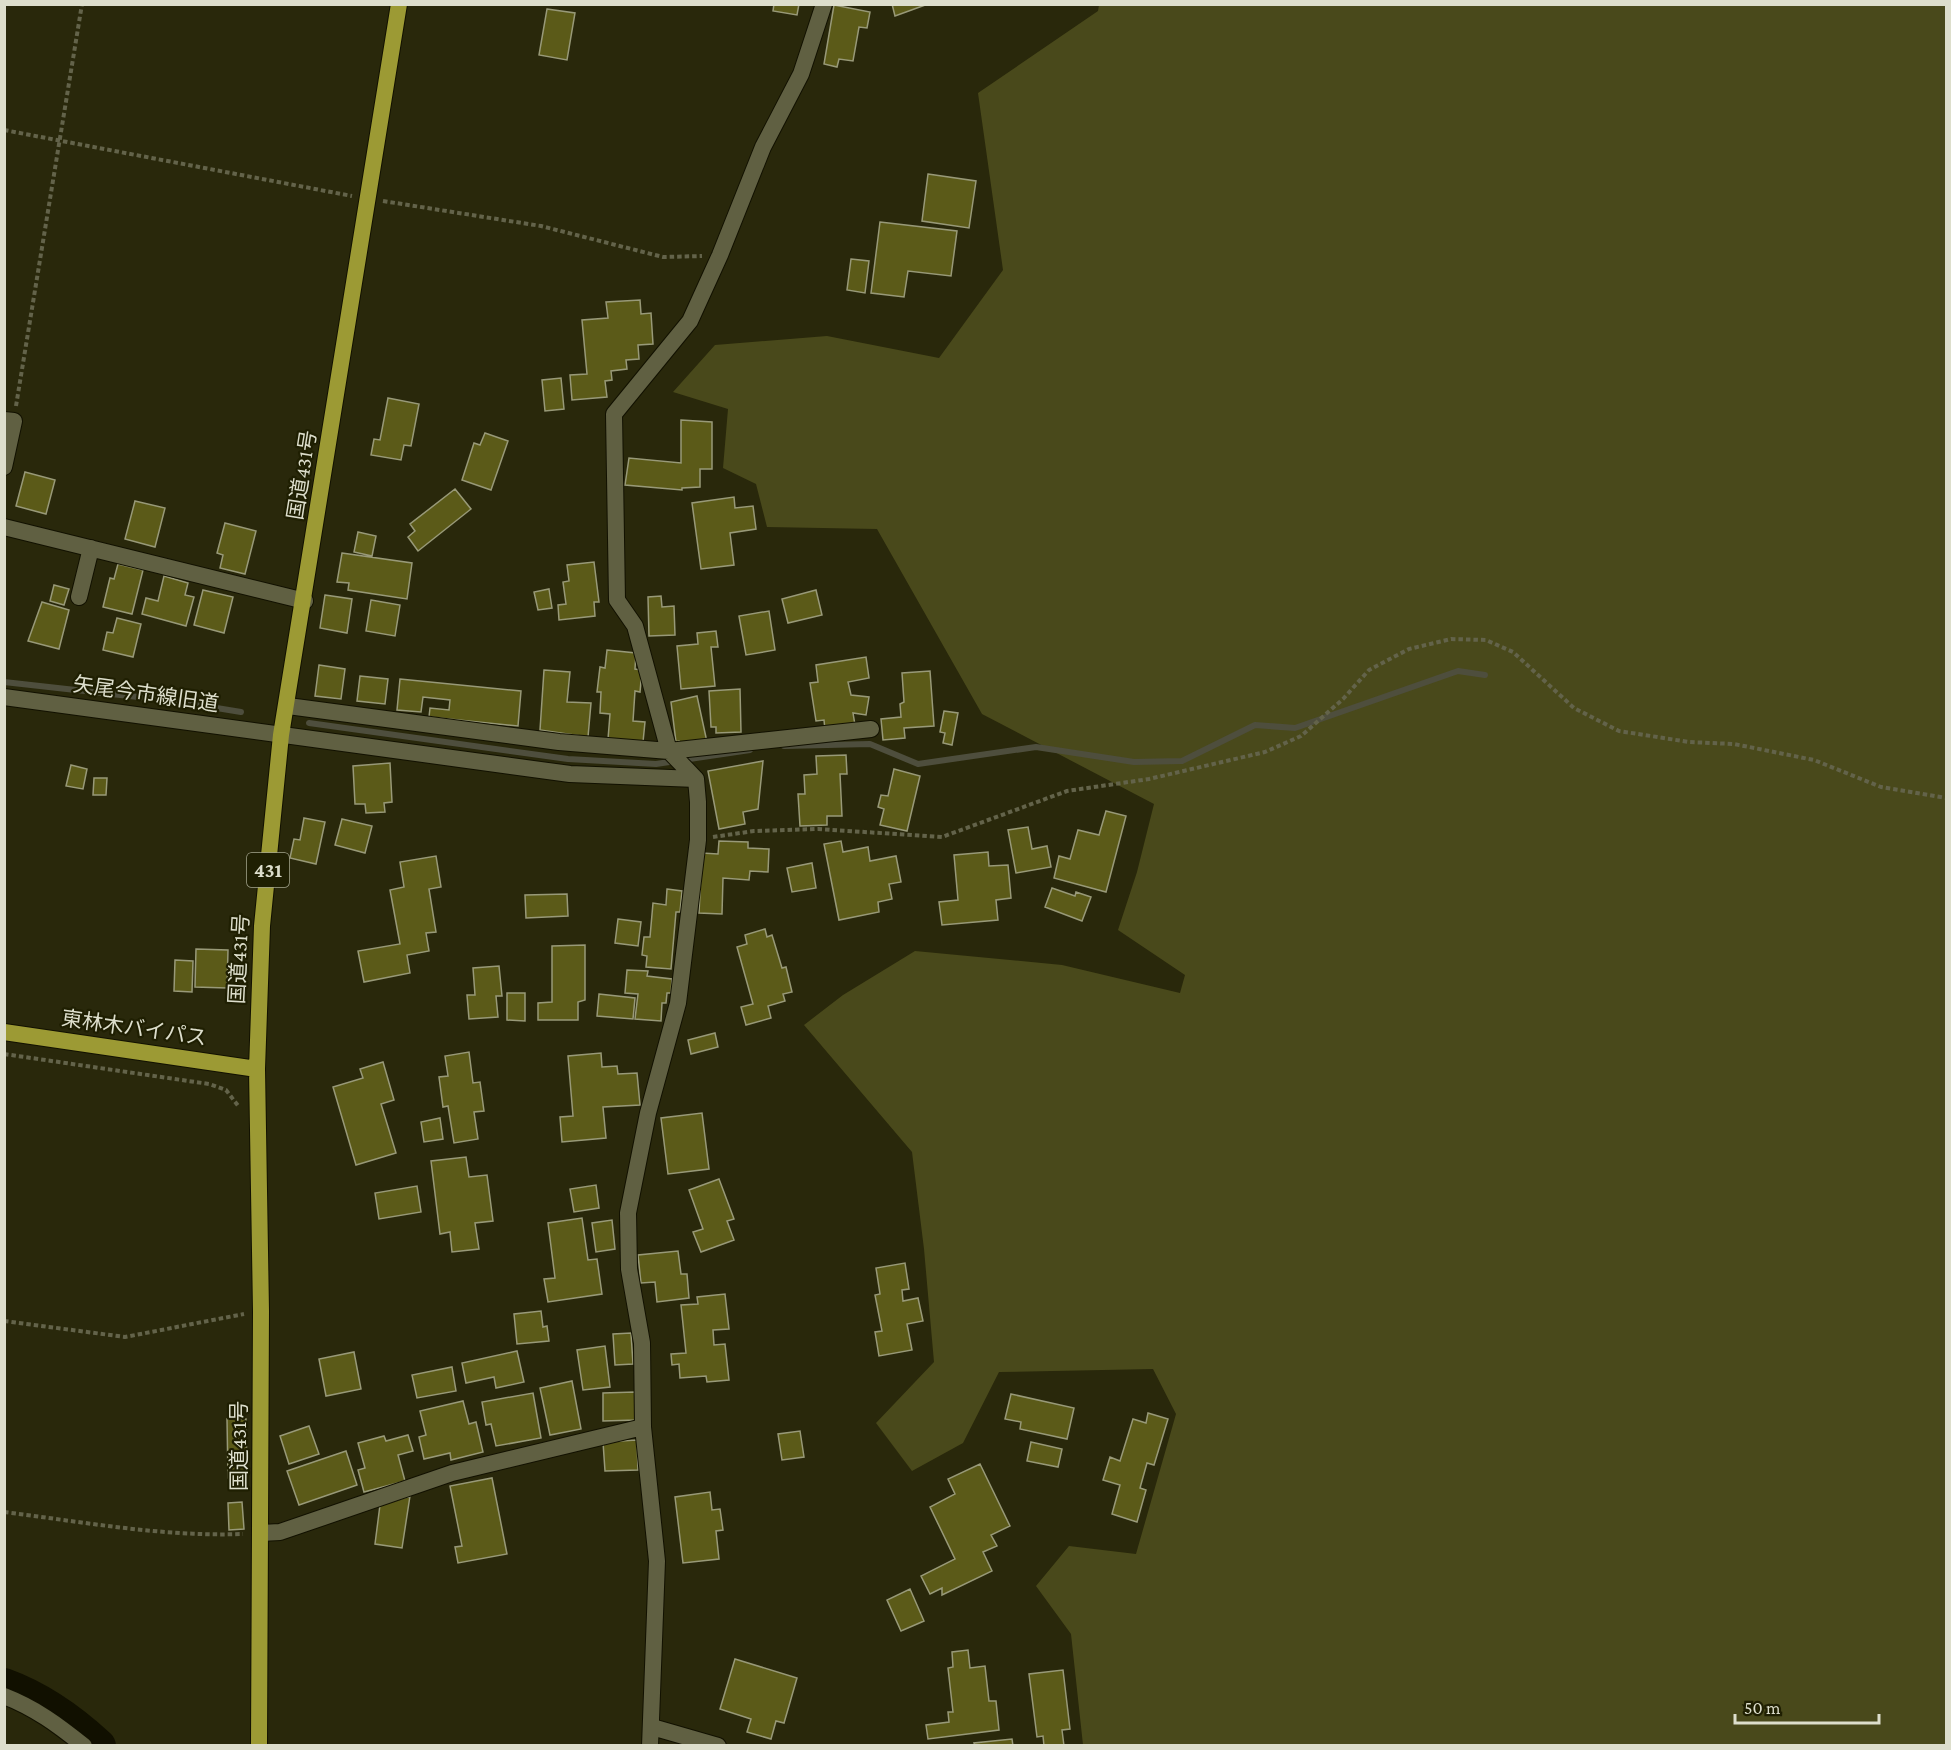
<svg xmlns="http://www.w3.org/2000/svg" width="1951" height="1750" viewBox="0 0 1951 1750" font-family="'Crimson Pro','Noto Sans JP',serif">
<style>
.green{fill:#49491b}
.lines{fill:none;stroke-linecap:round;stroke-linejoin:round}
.stream{stroke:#4e4e3d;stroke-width:6}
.river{stroke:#111000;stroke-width:34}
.building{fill:#5b5a18;stroke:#989978;stroke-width:1.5}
.minor-casing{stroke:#121100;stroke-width:18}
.trunk-casing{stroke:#121100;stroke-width:18}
.path{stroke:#63634a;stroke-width:4;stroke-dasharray:4.5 3;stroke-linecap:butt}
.minor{stroke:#606042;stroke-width:16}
.trunk{stroke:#9c9a34;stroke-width:16}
.labels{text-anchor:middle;stroke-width:4.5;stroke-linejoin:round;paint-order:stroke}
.shield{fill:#1f1f02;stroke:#a4a58f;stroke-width:1.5}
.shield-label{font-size:20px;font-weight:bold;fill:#dddecc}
.street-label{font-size:21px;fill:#dddecc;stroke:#1f1f02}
</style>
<rect width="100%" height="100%" fill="#29280b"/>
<path class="green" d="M1099 5H1946V1745H1083L1071 1634 1036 1586 1069 1546 1136 1554 1176 1414 1153 1369 999 1372 963 1443 912 1471 876 1423 934 1362 924 1249 912 1152 804 1025 843 995 915 951 1062 965 1180 993 1185 975 1118 930 1137 872 1154 804 982 714 877 529 767 527 756 484 723 468 728 409 673 392 715 345 827 336 939 358 1003 270 978 93 1098 11Z"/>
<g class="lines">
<path class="stream" d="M4 682 174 701 241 712
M309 723 568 759 656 764 750 750
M784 746 870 744 918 764 1036 747 1134 762 1182 761 1255 725 1295 728 1458 671 1485 675"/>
<path class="river" d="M4 1685C40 1698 71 1720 99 1746"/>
</g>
<path class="building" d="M774 4H799L797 15 773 11Z
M892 4H928L895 16Z
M834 5 870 12 867 28 859 27 853 61 839 59 837 67 824 64Z
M547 9 575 13 567 60 539 55Z
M928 174 976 181 969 228 922 221Z
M880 222 957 231 951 276 908 271 904 297 871 293Z
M851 259 869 261 865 293 847 290Z
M640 300 641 314 651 313 653 344 638 345 639 359 626 360 627 369 611 371 612 380 605 381 607 397 572 400 570 375 587 374 582 320 608 318 606 302Z
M561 378 564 409 545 411 542 380Z
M388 398 419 404 411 446 404 445 401 460 371 455 374 439 380 440Z
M681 420 712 422V469H700V487L682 488V490L625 485 629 458 681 463Z
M485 433 508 441 491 490 462 480 474 443 480 445Z
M25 472 55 480 46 514 16 506Z
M455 489 471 509 418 551 408 537 415 531 410 524Z
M734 497 735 508 753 506 756 529 730 533 734 565 701 569 692 503Z
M135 501 165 508 155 547 125 539Z
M225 523 256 531 245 574 220 568 223 555 217 553Z
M358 532 376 536 372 556 354 552Z
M342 553 412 563 407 599 348 590 349 583 337 582Z
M594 562 599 602H594L595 616 559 620 558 605 566 604 563 582 569 581 567 565Z
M118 564 143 570 132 614 103 607 110 578 114 579Z
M164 576 188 583 185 595 194 597 186 626 142 614 146 598 158 601Z
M54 585 69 589 64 605 50 601Z
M549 589 552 608 538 610 534 592Z
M203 590 233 597 224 633 194 625Z
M816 590 822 615 788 623 782 599Z
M325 595 352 599 347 633 320 628Z
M661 596 662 607 674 606 675 635 649 636 648 597Z
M371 600 400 605 395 636 366 631Z
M42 602 69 610 59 649 28 641Z
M769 611 775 650 746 655 739 616Z
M117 618 141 624 133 657 103 650 107 632 113 633Z
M716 631 718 647H711L715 686 681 689 677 646 698 644 697 633Z
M607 650 636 653 635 669 642 670 640 692 635 691 633 721 645 722 643 742 608 739 610 714 600 713 601 692H597L600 667 605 668Z
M866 657 869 678 848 682 851 695 869 697 866 715 853 713 855 725 825 730 824 720 816 721 810 683 818 682 816 665Z
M319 665 345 669 341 699 315 696Z
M544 670 570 672 567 702 591 703 588 737 540 730Z
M930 671 934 726 904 728 905 738 883 740 881 719 901 717 900 704 904 702 902 673Z
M360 676 388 679 385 704 357 701Z
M400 679 521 691 518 726 429 717 430 708 449 710 450 700 423 697 421 712 397 710Z
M740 689 741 732 716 733V727H711L709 691Z
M697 696 707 742 681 747 679 741 676 742 671 702Z
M944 711 958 713 952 745 943 743 945 733 940 732Z
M846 755 847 774H840L842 816H827V825L800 826 798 794H805L804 775 817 774 816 756Z
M763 761 758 809 743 812 745 824 719 829 708 771Z
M390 763 392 802 384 803 385 812 366 813 365 804H355L353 766Z
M71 765 87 769 83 789 66 786Z
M894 769 920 776 907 831 880 825 884 809 878 807 881 795 888 796Z
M94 778H107L106 795H93Z
M1106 811 1126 816 1106 892 1054 878 1059 856 1070 859 1078 830 1099 835Z
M304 818 325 822 316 864 290 858 294 839 300 840Z
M342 819 372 826 365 853 335 845Z
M1028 827 1032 849 1047 846 1051 867 1016 873 1008 830Z
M719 841 748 842V848L769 849 768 872 750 871 749 880 723 878 722 914 699 913 702 853 718 854Z
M841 841 843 852 868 847 870 861 896 856 901 882 889 884 892 899 878 902 879 912 839 920 824 844Z
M988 852 989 866 1008 865 1011 898 996 900 998 920 942 925 939 902 958 900 954 855Z
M436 856 441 887 429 889 436 932 426 933 429 951 407 955 410 973 364 982 358 951 400 944 390 890 404 887 400 862Z
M812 863 816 888 792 892 787 868Z
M1052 888 1075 896 1076 892 1091 897 1082 921 1045 907Z
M667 889 682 891 680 912H676L671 969 646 967 647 956 642 955 644 937H650L653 903 666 905Z
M567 894 568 916 526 918 525 895Z
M618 919 641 922 638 946 615 943Z
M765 929 767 937 772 935 782 968 786 967 792 992 783 994 785 1001 768 1006 771 1018 746 1025 741 1007 753 1004 737 947 747 944 745 935Z
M585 945V1000L578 1002V1020H538V1003L552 1002V946Z
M196 949 228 950 227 988 195 987Z
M175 960 193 961 192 992 174 991Z
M499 966 502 996H496L498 1017 469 1019 467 995H475L473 968Z
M627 970 648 971 647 976 672 979 671 993H667L666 1003H662L661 1021 635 1019 638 994 625 993Z
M507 993H525V1021L507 1020Z
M599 994 635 998 633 1019 597 1016Z
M715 1033 718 1047 691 1054 688 1040Z
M469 1052 473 1083 480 1082 484 1111 474 1112 478 1139 454 1143 448 1106 443 1107 439 1077 448 1076 445 1056Z
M601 1053 602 1067 617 1066 618 1074 637 1073 640 1105 603 1107 606 1138 562 1142 560 1117 573 1116 568 1056Z
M383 1062 394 1100 381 1104 396 1153 356 1165 333 1087 363 1078 360 1069Z
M702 1113 709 1169 668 1174 661 1118Z
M440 1118 443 1139 424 1142 421 1122Z
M466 1157 469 1177 487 1175 493 1221 475 1223 479 1249 452 1252 450 1232 440 1234 431 1161Z
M719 1179 734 1219 727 1221 734 1240 701 1252 693 1232 703 1229 689 1190Z
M596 1185 599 1208 574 1212 570 1189Z
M417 1186 421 1212 379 1219 375 1193Z
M582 1218 588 1260 597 1259 602 1294 548 1302 544 1279 555 1278 548 1223Z
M612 1220 615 1249 596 1252 592 1223Z
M678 1251 681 1274H687L689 1298 657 1302 655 1282 641 1283 638 1255Z
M905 1263 909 1289 902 1290 903 1301 918 1298 923 1321 907 1324 912 1350 879 1356 875 1332 882 1331 875 1295 880 1294 876 1268Z
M725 1294 729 1329 713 1330 714 1345 725 1344 729 1380 707 1382 706 1376 680 1378 679 1364 672 1365 671 1354 686 1353 681 1305 698 1304 697 1297Z
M541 1311 543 1327 547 1326 549 1341 517 1344 514 1314Z
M631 1333 633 1364 615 1365 613 1334Z
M605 1346 610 1387 583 1390 577 1350Z
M517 1351 524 1382 496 1388 494 1377 466 1383 462 1363Z
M354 1352 361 1389 326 1396 319 1359Z
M452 1367 456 1391 417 1398 412 1375Z
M572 1381 581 1429 550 1435 540 1388Z
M635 1392 636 1420 603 1421V1393Z
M533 1393 541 1438 496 1446 491 1424 486 1425 482 1402Z
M1011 1394 1074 1408 1067 1439 1020 1429 1021 1422 1005 1419Z
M463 1401 469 1424 476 1422 483 1452 451 1460 450 1453 424 1459 419 1437 426 1435 420 1411Z
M1148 1413 1168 1419 1154 1465 1147 1463 1140 1488 1146 1490 1137 1522 1112 1514 1120 1485 1103 1480 1110 1457 1120 1461 1133 1419 1146 1423Z
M227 1419H246L247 1478H228Z
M309 1426 319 1454 289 1464 280 1436Z
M800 1431 804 1457 782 1460 778 1434Z
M408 1435 413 1451 398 1455 405 1481 364 1492 358 1470 365 1468 358 1443 384 1436 386 1441Z
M637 1440 638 1470 605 1471 603 1442Z
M1031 1442 1062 1449 1058 1467 1027 1461Z
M346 1451 357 1485 299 1505 287 1471Z
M980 1464 1010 1526 991 1535 997 1546 983 1552 992 1571 942 1595V1588L930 1594 921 1576 955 1559 930 1507 955 1494 948 1479Z
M492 1478 507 1554 458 1563 455 1547 462 1546 450 1486Z
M710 1492 712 1510 720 1509 723 1530 716 1531 719 1559 683 1563 675 1497Z
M410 1496 402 1548 375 1544 380 1505Z
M242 1502 244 1529 229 1530 228 1503Z
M910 1589 924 1621 901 1631 887 1600Z
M968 1650 970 1668 985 1666 989 1701H996L999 1730 928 1739 926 1725 949 1722 948 1712H953L948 1668 953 1667 952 1652Z
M735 1659 797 1678 784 1723 776 1721 771 1739 747 1732 751 1719 720 1709Z
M1063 1670 1070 1729 1062 1730 1064 1746H1044L1043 1736 1037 1737 1029 1674Z
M1012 1739 1013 1746H975L974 1743Z"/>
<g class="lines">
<g class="minor-casing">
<path id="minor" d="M4 420 14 421 4 467
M4 527 305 601
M79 597 91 548
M4 697 570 774 696 779
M288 706 559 742 669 751 871 729
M261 1533 280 1532 452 1473 643 1427
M4 1696C35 1708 58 1725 84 1746
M652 1727 718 1746
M650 1746 657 1561 643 1427 642 1343 629 1269 628 1213 648 1113 678 1003 698 840V802L696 779 669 751 635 626 617 600 614 414 690 321 720 255 763 147 801 74 824 4"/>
</g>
<g class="trunk-casing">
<path id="trunk" d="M4 1032 257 1069
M259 1746 261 1311 257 1069 262 926 281 735 399 4"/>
</g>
<path class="path" d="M4 130 352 196
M383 201 541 226 663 257 702 256
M16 406 82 4
M713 837 754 831 818 829 942 837 1067 791 1149 779 1265 752 1301 736 1343 699 1369 670 1409 649 1451 639 1486 640 1513 652 1574 708 1619 731 1689 742 1734 744 1814 760 1881 787 1946 798
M4 1054 209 1084 226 1090 239 1107
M4 1321 125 1337 244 1314
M4 1512C84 1522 163 1537 243 1534"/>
<use href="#minor" class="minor"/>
<use href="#trunk" class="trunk"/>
</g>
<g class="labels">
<rect class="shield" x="247" y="853" width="42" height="34" rx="4.5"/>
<g class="shield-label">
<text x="268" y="877">431</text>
</g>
<g class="street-label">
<text transform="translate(302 475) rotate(-81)" y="7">国道431号</text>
<text transform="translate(146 694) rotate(8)" y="7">矢尾今市線旧道</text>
<text transform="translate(239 959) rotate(-87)" y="7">国道431号</text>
<text transform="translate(134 1028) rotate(8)" y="7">東林木バイパス</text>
<text transform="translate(239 1446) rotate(-90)" y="7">国道431号</text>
</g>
</g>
<rect width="1951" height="1750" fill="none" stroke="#dddecc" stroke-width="12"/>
<path d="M1735 1714v9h144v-9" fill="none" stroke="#dddecc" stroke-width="3"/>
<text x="1744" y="1714" font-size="18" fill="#dddecc" stroke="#1f1f02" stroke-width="4.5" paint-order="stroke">50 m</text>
</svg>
